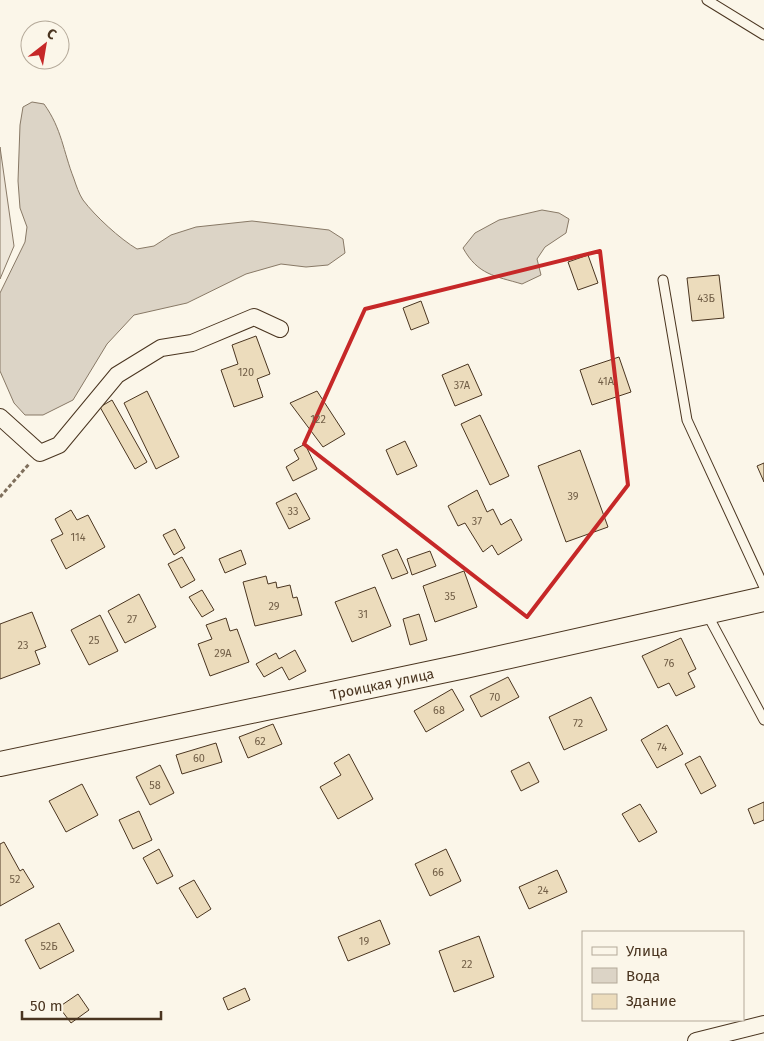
<svg xmlns="http://www.w3.org/2000/svg" width="764" height="1041" viewBox="0 0 764 1041" font-family="'Fira Sans',sans-serif">
<style>
.green{fill:#ede6d9;stroke:#887966}
.water{fill:#dcd4c6;stroke:#887966}
.building{fill:#ecdcbc;stroke:#4a3520}
.lines{fill:none;stroke-linecap:round;stroke-linejoin:round}
.lane-casing{stroke:#4a3520;stroke-width:11}
.street-casing{stroke:#4a3520;stroke-width:18}
.secondary-casing{stroke:#4a3520;stroke-width:26}
.path{stroke:#7f6f5c;stroke-width:3;stroke-dasharray:4 2.5;stroke-linecap:butt}
.lane{stroke:#fbf6e9;stroke-width:9}
.street{stroke:#fbf6e9;stroke-width:16}
.secondary{stroke:#fbf6e9;stroke-width:24}
.marked{fill:none;stroke:#c62828;stroke-width:4;stroke-linejoin:round}
.labels{text-anchor:middle;stroke-width:4;stroke-linejoin:round;paint-order:stroke}
.number-label{font-size:11px;fill:#725f47}
.street-label{font-size:14px;fill:#4a3520;stroke:#fbf6e9}
</style>
<rect width="100%" height="100%" fill="#fbf6e9"/>
<path class="green" d="M0 147 14 246 0 279Z"/>
<path class="water" d="M32 102 44 104C62 129 63 151 74 179 76 185 79 194 83 200 95 216 120 239 137 249L154 246 171 235 196 227 252 221 329 230 343 239 345 253 328 265 306 267 281 264 246 274 187 303 134 315 107 344 73 400 43 415H25L14 403 0 371V293L25 242 27 227 20 208 18 181 20 125 23 107Z
M542 210 559 213 569 219 566 233 545 247 537 259 541 275 522 284C495 276 478 275 463 248L475 233 499 220Z"/>
<path class="building" d="M588 255 598 283 578 290 568 262Z
M719 275 724 318 692 321 687 278Z
M421 301 429 323 411 330 403 308Z
M256 336 270 374 257 379 263 397 234 407 221 370 238 364 232 345Z
M619 357 631 392 592 405 580 370Z
M468 364 482 395 455 406 442 375Z
M147 391 179 457 156 469 124 403Z
M317 391 345 434 323 447 290 403Z
M112 400 147 462 135 469 100 407Z
M480 415 509 476 490 485 461 424Z
M405 441 417 466 397 475 386 450Z
M305 444 317 469 293 481 286 467 299 459 294 450Z
M580 450 608 527 566 542 538 466Z
M764 463V482L757 466Z
M477 490 487 512 493 509 501 525 511 519 522 540 498 555 492 545 483 552 465 523 458 526 448 506Z
M296 493 310 519 289 529 276 503Z
M71 510 77 520 88 515 105 547 66 569 51 540 63 534 55 519Z
M175 529 185 548 174 555 163 535Z
M397 549 408 573 392 579 382 555Z
M241 550 246 564 225 573 219 559Z
M430 551 436 566 412 575 407 559Z
M182 557 195 580 181 588 168 564Z
M464 571 477 607 435 622 423 586Z
M266 576 268 584 276 582 277 588 290 585 293 598 297 597 302 615 255 626 243 582Z
M375 587 391 626 352 642 335 602Z
M202 590 214 610 202 617 189 597Z
M139 594 156 627 125 643 108 611Z
M32 612 46 647 35 651 40 664 0 679V624Z
M419 614 427 640 410 645 403 619Z
M100 615 118 651 89 665 71 630Z
M226 618 230 631 237 629 249 662 210 676 198 644 212 639 206 625Z
M681 638 696 669 688 673 695 687 676 696 669 683 658 688 642 656Z
M295 650 306 671 289 680 282 667 264 677 256 664 276 653 279 659Z
M508 677 519 697 481 717 470 696Z
M452 689 464 710 426 732 414 711Z
M591 697 607 730 564 750 549 717Z
M273 724 282 744 248 758 239 737Z
M667 725 683 754 657 768 641 740Z
M216 743 222 762 182 774 176 755Z
M349 754 373 799 338 819 320 787 341 775 334 763Z
M700 756 716 786 701 794 685 764Z
M529 762 539 782 521 791 511 771Z
M160 765 174 793 150 805 136 777Z
M82 784 98 815 66 832 49 801Z
M764 802V820L754 824 748 809Z
M640 804 657 832 639 842 622 814Z
M139 811 152 840 133 849 119 820Z
M4 842 20 871 23 869 34 887 0 906V844Z
M159 849 173 876 157 884 143 858Z
M446 849 461 881 430 896 415 864Z
M557 870 567 892 529 909 519 887Z
M194 880 211 909 197 918 179 888Z
M380 920 390 944 348 961 338 937Z
M59 923 74 951 40 969 25 940Z
M479 936 494 977 454 992 439 951Z
M245 988 250 1000 228 1010 223 998Z
M78 994 89 1010 71 1023 59 1007Z"/>
<g class="lines">
<g class="lane-casing">
<path id="lane" d="M707 0 764 35
M663 280 687 420 764 587
M706 612 764 720"/>
</g>
<g class="street-casing">
<path id="street" d="M0 417 40 453 59 445 117 375 161 348 192 343 254 317 280 329
M696 1041 764 1024"/>
</g>
<g class="secondary-casing">
<path id="secondary" d="M0 764 465 666 764 599"/>
</g>
<path class="path" d="M0 497 29 464"/>
<use href="#lane" class="lane"/>
<use href="#street" class="street"/>
<use href="#secondary" class="secondary"/>
</g>
<path class="marked" d="M600 251 628 485 527 617 304 444 365 309Z"/>
<g class="labels">
<g class="number-label">
<text x="706" y="302">43Б</text>
<text x="246" y="376">120</text>
<text x="606" y="385">41А</text>
<text x="462" y="389">37А</text>
<text x="318" y="423">122</text>
<text x="573" y="500">39</text>
<text x="293" y="515">33</text>
<text x="477" y="525">37</text>
<text x="78" y="541">114</text>
<text x="450" y="600">35</text>
<text x="274" y="610">29</text>
<text x="363" y="618">31</text>
<text x="132" y="623">27</text>
<text x="94" y="644">25</text>
<text x="23" y="649">23</text>
<text x="223" y="657">29А</text>
<text x="669" y="667">76</text>
<text x="495" y="701">70</text>
<text x="439" y="714">68</text>
<text x="578" y="727">72</text>
<text x="260" y="745">62</text>
<text x="662" y="751">74</text>
<text x="199" y="762">60</text>
<text x="155" y="789">58</text>
<text x="438" y="876">66</text>
<text x="15" y="883">52</text>
<text x="543" y="894">24</text>
<text x="364" y="945">19</text>
<text x="49" y="950">52Б</text>
<text x="467" y="968">22</text>
</g>
<g class="street-label">
<text transform="translate(382 684) rotate(-12)" y="5">Троицкая улица</text>
</g>
</g>
<rect x="582" y="931" width="162" height="90" fill="#fbf6e9" stroke="#b4a999"/>
<rect x="592" y="947" width="25" height="8" fill="#fbf6e9" stroke="#b4a999"/>
<text x="626" y="956" font-size="15" fill="#4a3520">Улица</text>
<rect x="592" y="968" width="25" height="15" fill="#dcd4c6" stroke="#b4a999"/>
<text x="626" y="981" font-size="15" fill="#4a3520">Вода</text>
<rect x="592" y="994" width="25" height="15" fill="#ecdcbc" stroke="#b4a999"/>
<text x="626" y="1006" font-size="15" fill="#4a3520">Здание</text>
<g transform="translate(45 45) rotate(31)"><circle r="24" fill="#fbf6e9" stroke="#b4a999"/>
<path d="M0-4L9 19L0 12L-9 19Z" fill="#c62828"/>
<text y="-8" font-size="14" font-weight="bold" text-anchor="middle" fill="#4a3520">С</text>
</g>
<path d="M22 1011v8h139v-8" fill="none" stroke="#4a3520" stroke-width="2.5"/>
<text x="30" y="1011" font-size="15" fill="#4a3520" stroke="#fbf6e9" stroke-width="4" paint-order="stroke">50 m</text>
</svg>
